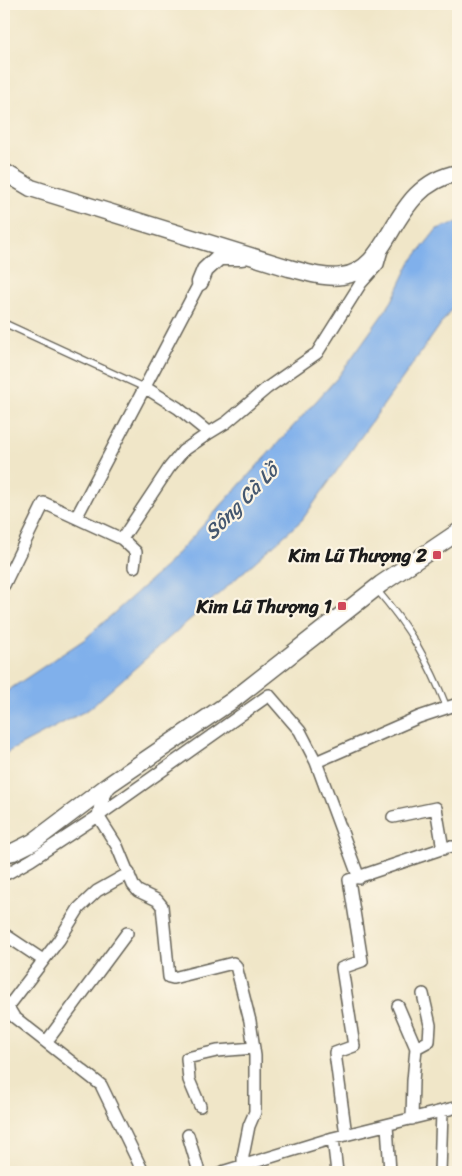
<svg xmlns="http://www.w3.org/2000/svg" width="462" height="1176" viewBox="0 0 462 1176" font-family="Sriracha,sans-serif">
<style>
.water{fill:#80b0eb;stroke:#4e6684}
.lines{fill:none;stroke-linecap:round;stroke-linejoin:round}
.lane-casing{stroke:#666358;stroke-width:8}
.street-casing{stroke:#666358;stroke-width:14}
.secondary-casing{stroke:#666358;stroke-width:19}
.lane{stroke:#fff;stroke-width:5.5}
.street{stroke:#fff;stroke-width:11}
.secondary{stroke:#fff;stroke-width:16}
.poi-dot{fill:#d1495b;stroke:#fcf5e5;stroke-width:2}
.labels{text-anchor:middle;stroke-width:4.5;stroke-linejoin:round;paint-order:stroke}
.poi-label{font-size:19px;font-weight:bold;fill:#1c1c1c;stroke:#fcf5e5;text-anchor:end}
.water-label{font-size:20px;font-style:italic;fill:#44576f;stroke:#fcf5e5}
</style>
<rect width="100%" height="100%" fill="#fcf5e5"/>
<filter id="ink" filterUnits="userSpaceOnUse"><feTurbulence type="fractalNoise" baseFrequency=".02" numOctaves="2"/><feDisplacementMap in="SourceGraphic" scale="10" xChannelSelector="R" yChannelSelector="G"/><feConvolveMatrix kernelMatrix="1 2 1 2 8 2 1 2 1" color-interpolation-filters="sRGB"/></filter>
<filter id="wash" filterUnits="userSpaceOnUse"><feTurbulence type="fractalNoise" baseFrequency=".0096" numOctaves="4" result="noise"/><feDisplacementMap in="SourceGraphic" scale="20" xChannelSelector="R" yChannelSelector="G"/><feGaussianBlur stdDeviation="1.12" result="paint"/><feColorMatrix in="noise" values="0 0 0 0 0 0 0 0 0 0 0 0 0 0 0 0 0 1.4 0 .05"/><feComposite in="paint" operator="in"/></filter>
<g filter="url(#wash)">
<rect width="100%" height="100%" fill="#f0e6c8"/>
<path class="water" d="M458 222V300L302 520 89 709 4 754V693L85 639 165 567 338 377 392 301 410 263 437 229Z"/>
</g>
<g filter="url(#ink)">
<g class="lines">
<g class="lane-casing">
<path id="lane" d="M4 323 145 388
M377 590C409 627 429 662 447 708"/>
</g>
<g class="street-casing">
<path id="street" d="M209 433 227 422 267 388 317 353 361 283 378 264 382 250
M77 516 200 282
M122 539 169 468 183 451 209 433 178 408 146 388
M4 585 44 503 122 539 136 552 134 567
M269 695 300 731 316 762 359 878
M316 762 419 717 458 704
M110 786 100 805 98 816 117 846 133 885 138 891 157 900 162 906 169 977 173 978 233 963 236 966 250 1021 255 1056V1112L249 1126 243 1156V1172
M393 817 436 808 443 849
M8 873 31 860 98 816 269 695
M129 873 97 891 79 908 59 940 8 1007 14 1017 101 1085 143 1172
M4 934 43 960
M398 1006 416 1048 413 1081 412 1119
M47 1041 127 933
M416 1048 429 1041 430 1025 423 994
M200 1106 189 1080 187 1058 217 1051 254 1048
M387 1125 390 1172
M188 1135 199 1172
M346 1135 335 1053 354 1046 342 968 362 961 349 880 447 847H458
M333 1138 337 1172
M222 1172 333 1138 458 1107
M440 1172 442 1112"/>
</g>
<g class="secondary-casing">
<path id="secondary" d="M4 172 31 188 289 268C306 272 324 279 342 276 394 269 389 186 458 173
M200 282 205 270 219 257H242
M4 854 13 852 33 842 110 784 233 700 381 584 458 532"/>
</g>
<use href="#lane" class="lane"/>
<use href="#street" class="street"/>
<use href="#secondary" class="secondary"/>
</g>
</g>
<g class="poi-dot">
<rect x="432" y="550" width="10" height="10" rx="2.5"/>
<rect x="337" y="601" width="10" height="10" rx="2.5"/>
</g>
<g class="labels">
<g class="poi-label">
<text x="427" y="562">Kim Lũ Thượng 2</text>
<text x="332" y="613">Kim Lũ Thượng 1</text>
</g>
<g class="water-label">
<text transform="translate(241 501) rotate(-46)" y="7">Sông Cà Lồ</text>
</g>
</g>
<rect width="462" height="1176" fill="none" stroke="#fcf5e5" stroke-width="20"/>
</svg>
